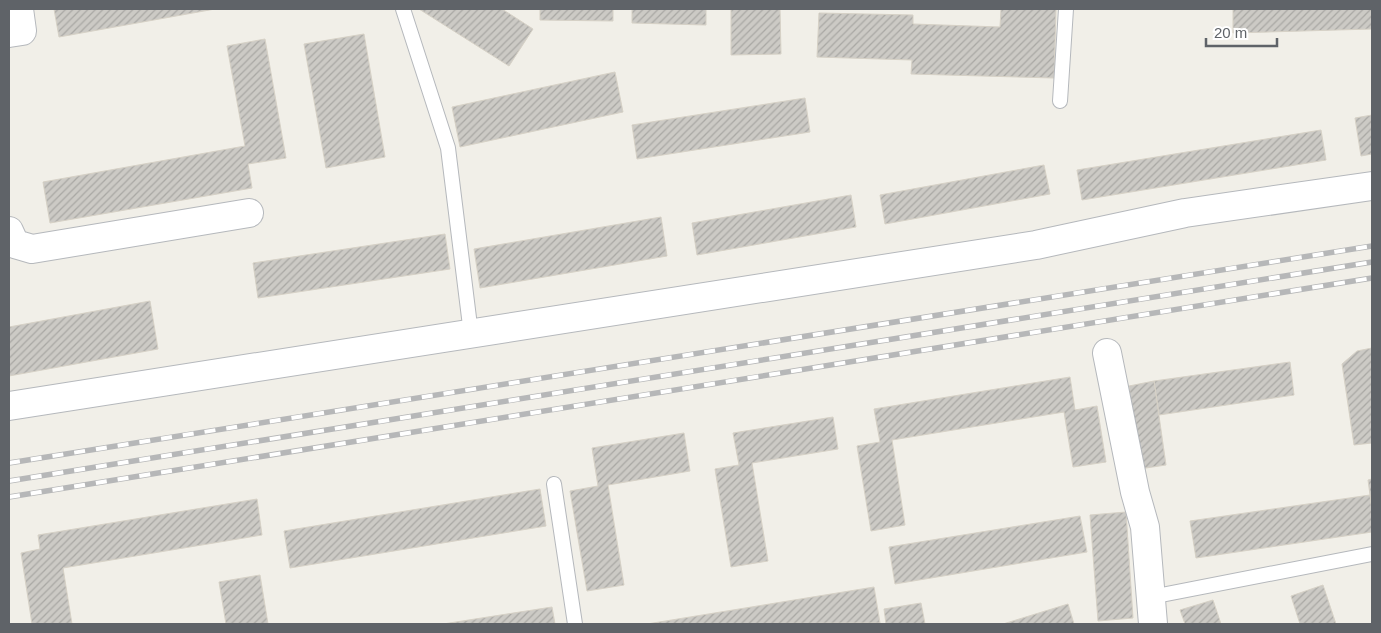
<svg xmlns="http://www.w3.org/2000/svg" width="1381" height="633" viewBox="0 0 1381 633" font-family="Arial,sans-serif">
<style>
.building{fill:url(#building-hatch);stroke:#d6d1c6}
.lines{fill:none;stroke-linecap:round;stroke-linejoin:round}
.lane-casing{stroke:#b5b8bc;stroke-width:16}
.street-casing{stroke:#b5b8bc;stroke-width:30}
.lane{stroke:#fff;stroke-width:14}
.street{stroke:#fff;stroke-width:28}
.rail-casing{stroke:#b6b7b8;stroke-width:5.5}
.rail{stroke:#fff;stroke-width:4;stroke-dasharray:11;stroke-linecap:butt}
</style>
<defs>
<pattern id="building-hatch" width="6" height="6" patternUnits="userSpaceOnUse" patternTransform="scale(1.25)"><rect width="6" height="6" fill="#cccac5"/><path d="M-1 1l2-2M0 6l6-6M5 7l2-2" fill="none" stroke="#a9a8a4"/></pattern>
</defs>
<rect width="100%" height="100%" fill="#f1efe8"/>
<path class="building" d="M54 9H215L59 37Z
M419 9H502L533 29 509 66Z
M540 9H613V21L540 20Z
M632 9H706V25L632 23Z
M731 9H780L781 54 731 55Z
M1001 9H1056L1054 78 911 74 912 60 817 57 819 13 913 15V24L1000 27Z
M1233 9H1372V29L1233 33Z
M364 34 385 157 326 168 304 44Z
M265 39 286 158 248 164 252 188 50 223 43 182 245 146 227 46Z
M615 72 623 112 460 147 452 107Z
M805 98 810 132 637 159 632 125Z
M1372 115V154L1361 156 1355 118Z
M1321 130 1326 160 1082 200 1077 170Z
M1044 165 1050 194 885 224 880 195Z
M851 195 856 227 697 255 692 223Z
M661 217 667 256 480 288 474 249Z
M445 234 450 269 258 298 253 263Z
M150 301 158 349 9 376V327Z
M1372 348V443L1354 445 1342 364 1357 351Z
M1290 362 1294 395 1159 415 1154 381Z
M1070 377 1075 410 1097 406 1106 462 1073 467 1064 412 892 440 905 525 871 531 857 446 880 442 874 409Z
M1154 381 1166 465 1139 469 1129 386Z
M833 417 838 449 752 463 768 561 731 567 715 469 739 465 733 433Z
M684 433 690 471 608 485 624 585 587 591 570 491 598 486 592 448Z
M1372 479V510L1368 480Z
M540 489 546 526 290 568 284 531Z
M1370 495 1372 510V532L1196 558 1190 521Z
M257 499 262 535 63 568 72 624H32L21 553 40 549 38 535Z
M1126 512 1133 618 1098 621 1090 515Z
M1080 516 1087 552 895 584 889 547Z
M260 575 268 624H226L219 582Z
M1323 585 1336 624H1300L1291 596Z
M874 587 880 623 647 624Z
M1213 600 1221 624H1185L1180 610Z
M921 603 925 624H886L884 609Z
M1068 604 1074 624H1003Z
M552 607 555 624H443Z"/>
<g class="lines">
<g class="lane-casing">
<path id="lane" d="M403 9 448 148 471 334
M1060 101 1066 9
M554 484 575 624
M1151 597 1372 554"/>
</g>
<g class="street-casing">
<path id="street" d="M9 33 22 31 19 9
M9 231 15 244 32 249 249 213
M1107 353 1135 492 1145 527 1153 624
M9 406 1036 245 1185 213 1372 186"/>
</g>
<use href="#lane" class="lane"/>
<use href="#street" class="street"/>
<g class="rail-casing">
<path id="rail" d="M9 463 1372 246
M9 481 1372 262
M9 497 1372 278"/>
</g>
<use href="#rail" class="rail"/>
</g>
<rect width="1381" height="633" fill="none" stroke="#5f6368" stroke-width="20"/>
<path d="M1206 38v8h71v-8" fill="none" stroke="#5f6368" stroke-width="2.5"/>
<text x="1214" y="38" font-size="15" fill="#5f6368" stroke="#ffffff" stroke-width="4" paint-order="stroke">20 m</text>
</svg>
